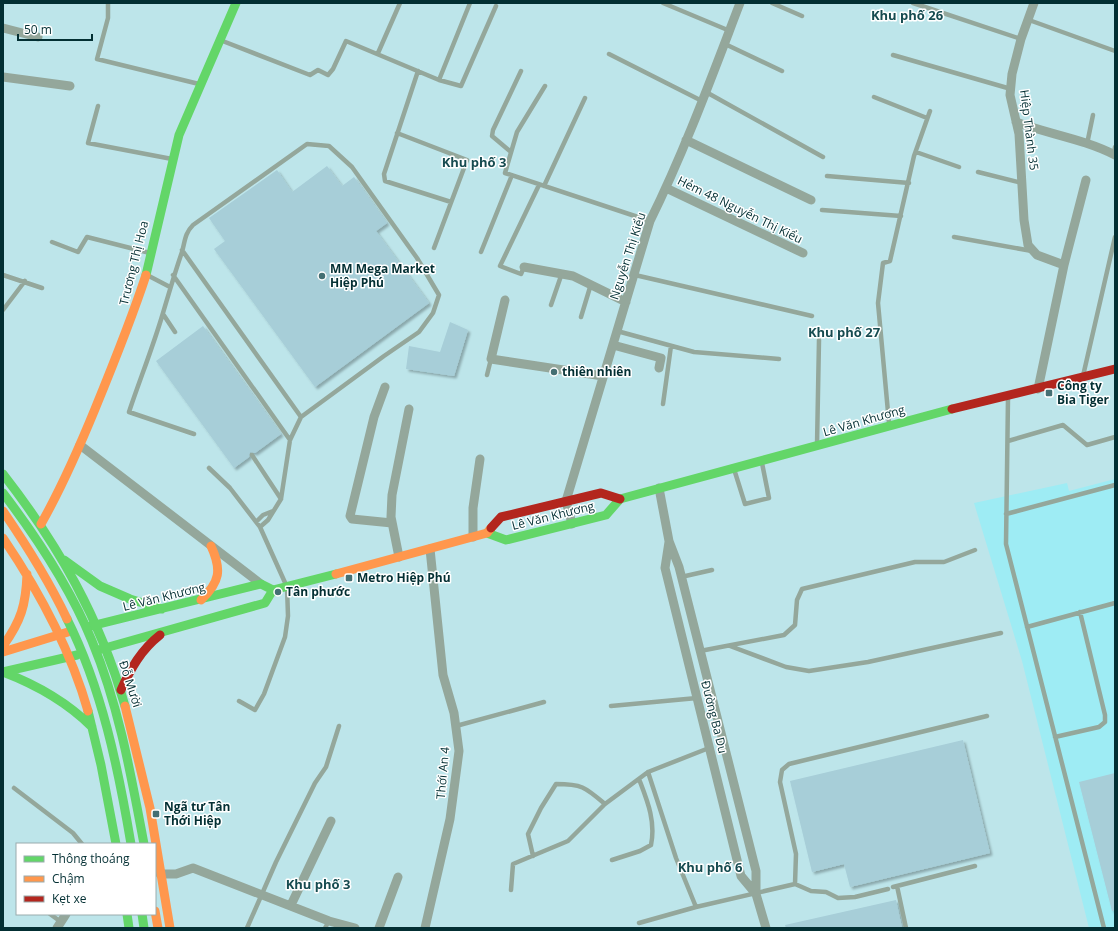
<svg xmlns="http://www.w3.org/2000/svg" width="1118" height="931" viewBox="0 0 1118 931" font-family="'Open Sans',sans-serif">
<style>
.built{fill:#9eecf4}
.building{fill:#a7ced8;filter:url(#shadow)}
.lines{fill:none;stroke-linecap:round;stroke-linejoin:round}
.lane{stroke:#94a79b;stroke-width:4.5}
.street{stroke:#94a79b;stroke-width:9}
.fast{stroke:#63d668;stroke-width:9}
.slow{stroke:#ff974d;stroke-width:9}
.jam{stroke:#b3261e;stroke-width:9}
.fast-bridge{stroke:#63d668;stroke-width:9}
.slow-bridge{stroke:#ff974d;stroke-width:9}
.poi-dot{fill:#446f73;stroke:#fff;stroke-width:1.5}
.labels{text-anchor:middle;stroke-width:3;stroke-linejoin:round;paint-order:stroke}
.street-label{font-size:12px;fill:#032f33;stroke:#fff}
.poi-label{font-size:12px;font-weight:bold;fill:#032f33;stroke:#fff;text-anchor:start}
.neighbourhood-label{font-size:13px;font-weight:bold;fill:#164b50;stroke:#fff}
</style>
<defs>
<filter id="shadow"><feDropShadow dx="2.5" dy="2.5" stdDeviation="1" flood-color="#0004"/></filter>
</defs>
<rect width="100%" height="100%" fill="#bde5ea"/>
<path class="built" d="M1115 479V928H1089L1022 661 974 503 1067 483 1069 491Z"/>
<path class="building" d="M327 166 342 186 354 177 387 223 376 231 429 303 315 387 214 249 225 241 209 218 277 170 292 192Z
M450 322 468 330 454 376 406 369 409 346 440 352Z
M203 326 281 434 255 453 250 452 249 457 234 468 156 361Z
M963 740 990 853 850 887 844 864 812 872 790 781Z
M1115 773V910L1112 911 1079 782Z
M896 900 902 928H786L785 925Z"/>
<g class="lines">
<path class="lane" d="M108 3V18L97 59 199 84
M663 3 730 31
M772 3 802 16
M913 3 1021 39
M1029 20 1115 51
M220 40 310 75 318 70 328 75 333 69 346 41 439 80 461 86 496 6
M725 44 782 71
M378 53 400 3
M609 54 702 101
M893 55 1011 89
M418 71 384 174 385 181 451 202
M439 80 470 3
M545 86 517 132 505 173 650 221
M706 92 823 157
M874 97 927 118
M98 106 88 143 172 159
M397 133 467 160 434 248
M1087 144 1093 115
M511 152 492 136 493 130 521 71
M916 152 959 167
M1114 154 1115 147
M978 172 1022 183
M827 176 909 183
M544 186 585 98
M822 210 901 216
M954 237 1032 251
M52 242 78 252 87 237 150 253
M182 250 301 417
M481 252 512 175
M524 267 521 274 500 266 539 185
M3 275 42 288
M147 275 170 287
M173 275 290 440
M635 275 812 316
M551 305 562 273
M3 310 25 281
M163 314 175 332
M581 317 591 284
M617 331 694 352 779 359
M487 375 491 359
M1083 376 1115 237
M1008 398 1006 544 1104 928
M663 404 671 346
M889 423 878 303 883 263 890 261 914 156 930 111
M194 434 129 412C140 379 153 347 163 313 169 293 175 272 182 252 185 241 185 233 193 225L307 144 329 146 352 167 417 258 439 295 433 313 419 332 384 356 301 417 290 440 281 499 268 520 260 527
M1008 441 1063 425 1087 445 1115 437
M817 445 819 340
M252 455 281 499
M209 468 230 488 260 527 287 587 288 616 285 637 264 694 255 710 239 701
M734 469 745 504 769 498 762 463
M1006 514 1115 485
M256 522 263 515 273 511
M681 577 712 570
M1027 627 1115 603
M730 646 786 667 809 671 868 662 1001 633
M700 651 784 635 795 625 797 600 802 589 915 562H944L975 550
M611 706 697 698
M456 726 544 702
M1055 737 1099 727 1105 722V715L1080 612
M648 772 676 858 696 907 795 884 796 854 780 782 782 770 789 764 987 716
M14 788 73 833 82 844
M533 856 528 834 541 808 556 784C582 784 585 787 605 804
M612 860 640 851 651 845C656 821 647 800 639 779
M795 884 811 891 826 892 838 898 855 897 888 889
M897 886 906 928
M893 887 975 866
M511 890 513 864 568 841 605 804 648 772 709 748
M50 914 61 922
M639 923 696 907
M247 928 276 862 315 783 326 767 339 726
M325 928 329 921"/>
<path class="street" d="M1034 3 1021 39 1012 74 1010 95 1019 134 1024 220 1028 245 1037 255 1064 265
M3 28 38 37
M3 77 70 86
M1016 122C1048 134 1084 139 1115 155
M686 140 811 200
M666 188 803 253
M524 267 573 276 626 302
M505 300 491 359 603 376
M613 345 661 358 659 368
M385 387 374 417 350 516 352 519 392 523
M1038 389 1064 265 1086 180
M80 445 261 584
M659 488 669 541 679 567 756 871V894L766 928
M572 524 566 501 650 221C685 150 712 76 740 3
M473 537V508L480 459
M669 542 665 568 741 876 756 894
M399 557 391 517 392 495 409 409
M160 874H176L193 868 329 921 355 928
M291 905 331 821
M57 928 66 914
M379 928 398 877
M425 928 450 819 459 751 454 713 443 675 430 549"/>
<path class="fast" d="M146 275 179 135 236 3
M3 474C59 546 100 618 125 706
M487 533 506 540 606 515 620 499 952 409
M64 560 100 586 130 599 162 609
M87 627 261 584 273 590 336 574
M98 650 265 603 273 590
M3 672 77 655
M3 672C37 685 66 701 92 727
M88 711 101 765 116 844
M127 914 129 928
M142 914 144 928"/>
<path class="slow" d="M41 524C62 487 79 448 95 409 113 365 131 321 146 275
M3 538C39 591 70 648 88 711
M336 574 487 533 491 528
M201 600C220 582 222 570 211 546
M3 646C21 621 26 605 27 574
M3 652 68 632
M125 706 150 808 170 928
M155 911 158 928"/>
<path class="jam" d="M952 409 1115 369
M491 528 501 517 601 493 620 499
M121 690C131 668 141 650 160 635"/>
<path class="fast-bridge" d="M3 493C38 539 70 587 92 641 119 706 131 775 144 844
M67 619C102 689 118 767 131 844"/>
<path class="slow-bridge" d="M3 511C27 546 49 581 67 619"/>
</g>
<g class="poi-dot">
<circle cx="322" cy="276" r="4"/>
<circle cx="554" cy="372" r="4"/>
<rect x="1045" y="389" width="8" height="8" rx="2"/>
<rect x="345" y="574" width="8" height="8" rx="2"/>
<circle cx="278" cy="592" r="4"/>
<rect x="152" y="810" width="8" height="8" rx="2"/>
</g>
<g class="labels">
<g class="street-label">
<text transform="translate(1029 130) rotate(83)" y="4">Hiệp Thành 35</text>
<text transform="translate(740 210) rotate(26)" y="4">Hẻm 48 Nguyễn Thị Kiểu</text>
<text transform="translate(628 256) rotate(-72)" y="4">Nguyễn Thị Kiểu</text>
<text transform="translate(134 263) rotate(-76)" y="4">Trương Thị Hoa</text>
<text transform="translate(864 421) rotate(-16)" y="4">Lê Văn Khương</text>
<text transform="translate(553 516) rotate(-14)" y="4">Lê Văn Khương</text>
<text transform="translate(164 597) rotate(-14)" y="4">Lê Văn Khương</text>
<text transform="translate(130 684) rotate(72)" y="4">Đỗ Mười</text>
<text transform="translate(714 717) rotate(76)" y="4">Đường Ba Du</text>
<text transform="translate(443 773) rotate(-85)" y="4">Thới An 4</text>
</g>
<g class="poi-label">
<text x="330" y="273">MM Mega Market<tspan x="330" dy="14">Hiệp Phú</tspan></text>
<text x="562" y="376">thiên nhiên</text>
<text x="1057" y="390">Công ty<tspan x="1057" dy="14">Bia Tiger</tspan></text>
<text x="357" y="582">Metro Hiệp Phú</text>
<text x="286" y="596">Tân phước</text>
<text x="164" y="811">Ngã tư Tân<tspan x="164" dy="14">Thới Hiệp</tspan></text>
</g>
<g class="neighbourhood-label">
<text x="907" y="20">Khu phố 26</text>
<text x="474" y="167">Khu phố 3</text>
<text x="844" y="337">Khu phố 27</text>
<text x="710" y="872">Khu phố 6</text>
<text x="318" y="889">Khu phố 3</text>
</g>
</g>
<rect width="1118" height="931" fill="none" stroke="#032f33" stroke-width="8"/>
<rect x="16" y="843" width="140" height="72" fill="#ffffff" stroke="#9aacad"/>
<rect x="24" y="856" width="20" height="6" fill="#63d668" stroke="#9aacad"/>
<text x="52" y="863" font-size="12" fill="#032f33">Thông thoáng</text>
<rect x="24" y="876" width="20" height="6" fill="#ff974d" stroke="#9aacad"/>
<text x="52" y="883" font-size="12" fill="#032f33">Chậm</text>
<rect x="24" y="896" width="20" height="6" fill="#b3261e" stroke="#9aacad"/>
<text x="52" y="903" font-size="12" fill="#032f33">Kẹt xe</text>
<path d="M18 34v6h74v-6" fill="none" stroke="#032f33" stroke-width="2"/>
<text x="24" y="34" font-size="12" fill="#032f33" stroke="#ffffff" stroke-width="3" paint-order="stroke">50 m</text>
</svg>
